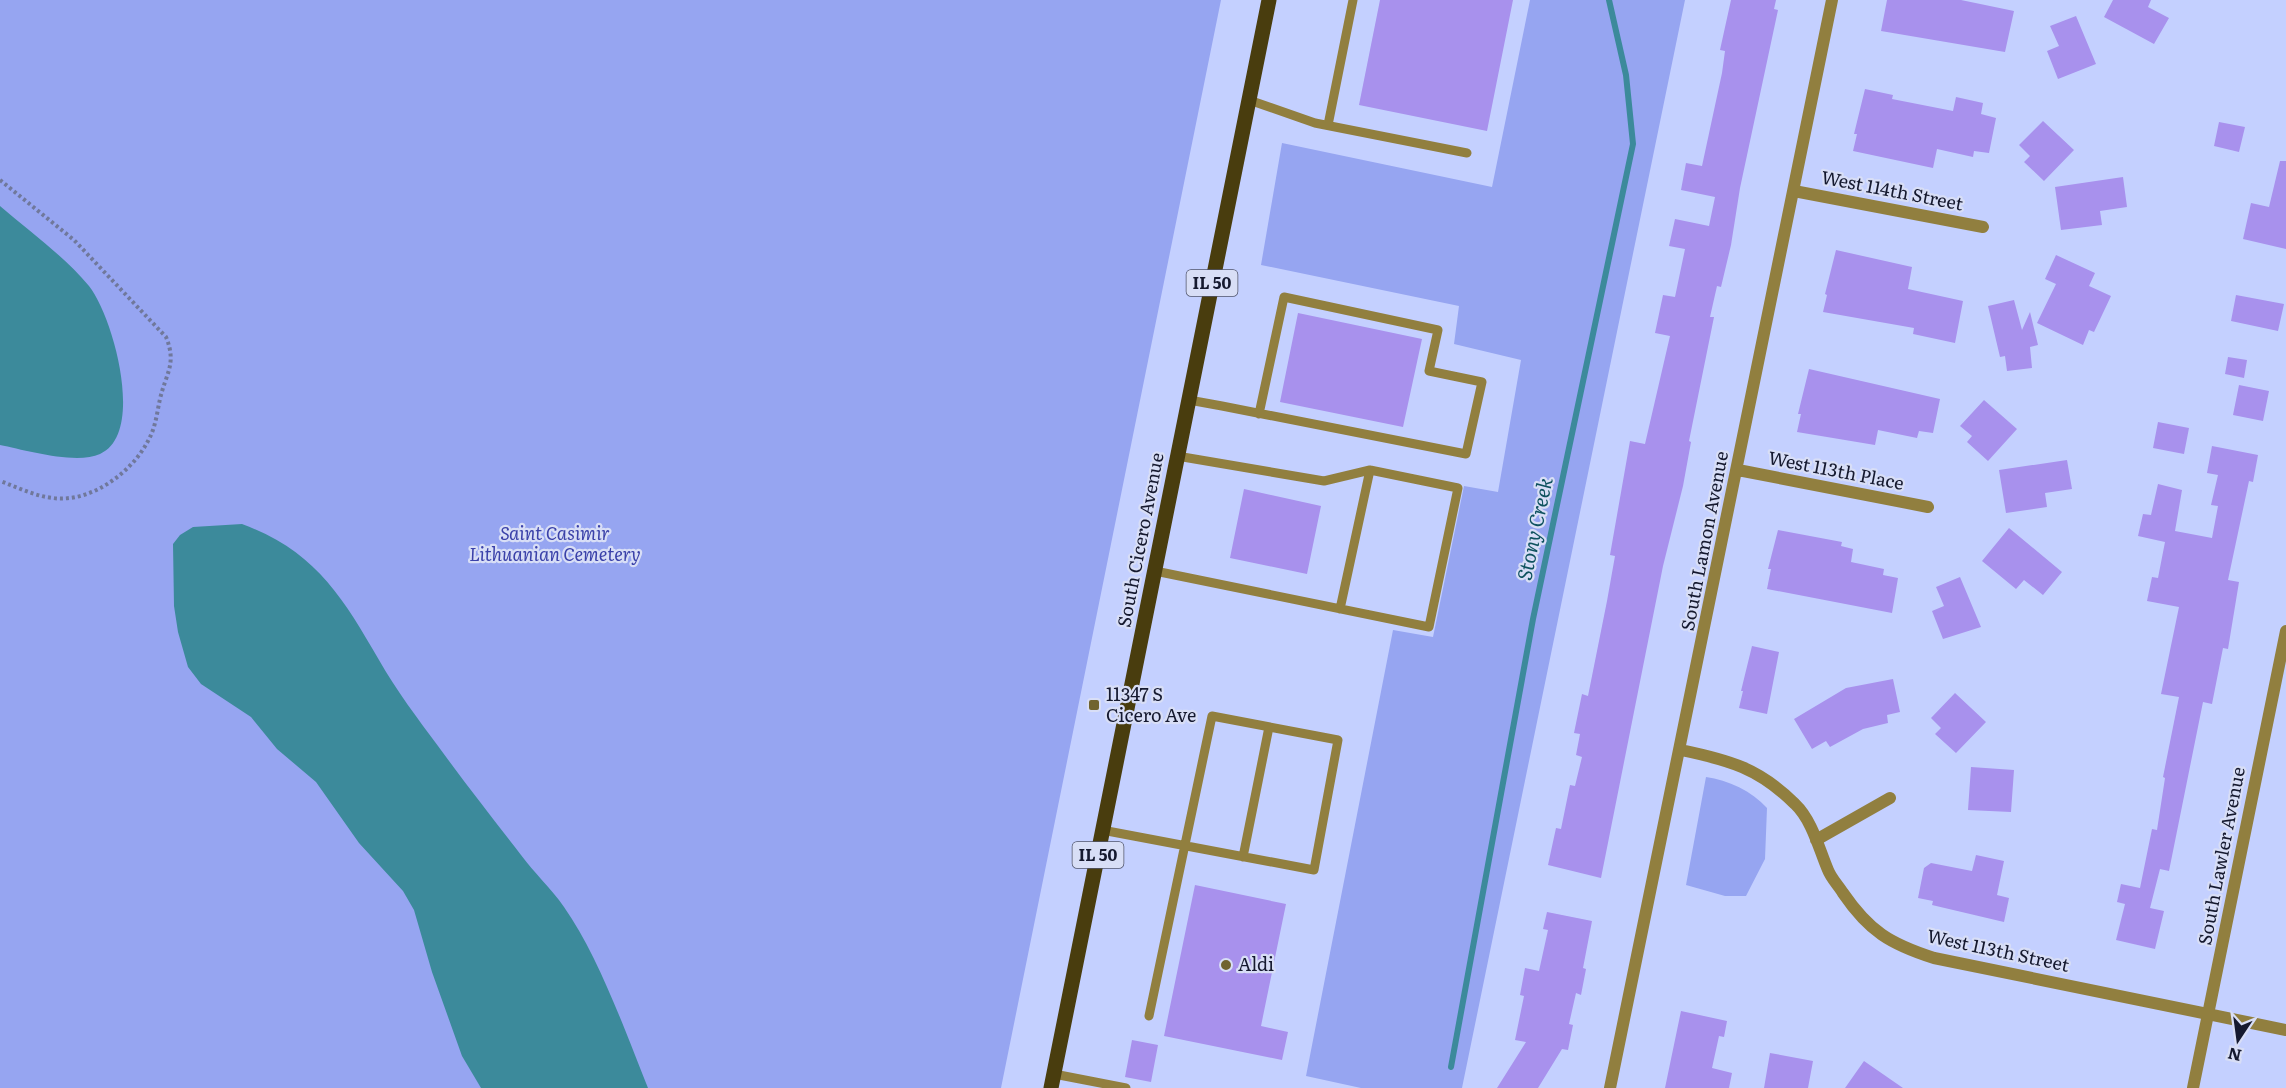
<svg xmlns="http://www.w3.org/2000/svg" width="2286" height="1088" viewBox="0 0 2286 1088" font-family="Literata,serif">
<style>
.green{fill:#96a5f1}
.water{fill:#3c8a9b}
.lines{fill:none;stroke-linecap:round;stroke-linejoin:round}
.stream{stroke:#3c8a9b;stroke-width:6}
.building{fill:#a891ed}
.path{stroke:#70789b;stroke-width:4;stroke-dasharray:3 3;stroke-linecap:butt}
.service{stroke:#917f3f;stroke-width:9}
.minor{stroke:#917f3f;stroke-width:12}
.primary{stroke:#493d0e;stroke-width:15}
.poi-dot{fill:#706330;stroke:#d8def6;stroke-width:2}
.labels{text-anchor:middle;stroke-width:4.5;stroke-linejoin:round;paint-order:stroke}
.shield{fill:#d8def6;stroke:#50546b;stroke-width:1.5}
.shield-label{font-size:16px;font-weight:bold;fill:#15192f}
.street-label{font-size:18px;fill:#15192f;stroke:#d8def6}
.park-label{font-size:18px;font-style:italic;fill:#3a41a9;stroke:#d8def6}
.poi-label{font-size:18px;fill:#15192f;stroke:#d8def6;text-anchor:start}
.water-label{font-size:20px;font-style:italic;fill:#0f525f;stroke:#d8def6}
</style>
<rect width="100%" height="100%" fill="#c4d0ff"/>
<path class="green" d="M0 0H1221L1001 1088H0Z
M1530 0H1685L1462 1088H1361L1306 1076 1393 630 1433 637 1464 486 1498 492 1521 360 1454 344 1459 306 1261 265 1282 143 1492 187Z
M1706 777C1728 780 1752 791 1767 808L1765 859 1746 896H1725L1686 885Z"/>
<path class="water" d="M0 206C30 232 63 255 89 286 113 316 146 434 100 454 76 465 25 450 0 445Z
M242 524C315 551 342 596 379 660 396 690 418 719 438 746 465 783 493 819 521 855 534 873 551 888 564 907 598 955 626 1033 648 1088H481L462 1056 432 972 414 910 403 891 359 843 316 782 277 749 251 717 201 684 188 667 178 632 174 606 173 544 180 535 193 527Z"/>
<g class="lines">
<path class="stream" d="M1451 1067 1533 619 1633 144 1626 75 1609 0"/>
</g>
<path class="building" d="M1380 0H1513L1487 131 1359 105Z
M1731 0H1776L1774 9 1778 10 1740 188 1731 245 1721 287 1717 286 1710 317H1714L1689 441 1691 442 1683 486 1663 566 1601 878 1548 865 1556 828 1561 829 1570 785 1575 786 1582 757 1576 755 1580 734 1574 733 1582 694 1588 696 1607 601 1615 556 1610 555 1630 441 1645 444 1670 336 1655 333 1663 295 1675 297 1685 249 1669 246 1675 219 1709 226 1715 197 1681 190 1686 163 1702 166 1722 73 1725 51 1720 50Z
M1887 0H1961L2014 11 2005 52 1881 31Z
M2113 0H2151L2148 7 2169 18 2154 44 2104 17Z
M2076 16 2096 64 2058 79 2047 51 2059 46 2050 26Z
M1865 89 1893 95 1892 99 1953 111 1956 97 1983 103 1981 114 1996 118 1989 153 1974 151 1973 157 1937 149 1933 168 1853 151 1857 134H1854Z
M2043 121 2074 150 2044 181 2024 162 2030 156 2019 145Z
M2219 122 2245 127 2239 152 2214 146Z
M2280 161H2286V249L2243 239 2251 203 2269 207Z
M2123 177 2127 207 2100 211 2102 225 2061 230 2055 187Z
M1836 250 1912 267 1908 289 1963 301 1955 343 1913 334 1914 328 1823 312 1827 295 1825 294Z
M2056 255 2095 273 2089 286 2111 296 2094 332 2089 330 2083 345 2037 323 2056 284 2045 279Z
M2236 295 2284 304 2278 331 2231 321Z
M2014 300 2022 330 2030 312 2038 345 2030 347 2032 368 2007 371 2005 356 2000 357 1988 306Z
M1298 313 1422 339 1403 427 1280 402Z
M2228 357 2247 360 2244 378 2225 374Z
M1809 369 1940 399 1933 433 1919 431 1917 438 1878 430 1875 445 1797 432 1801 414H1798Z
M2239 385 2269 391 2263 421 2233 415Z
M1984 400 2017 429 1988 461 1967 442 1972 436 1960 426Z
M2158 422 2189 428 2184 454 2153 448Z
M2212 446 2258 455 2253 482 2249 481 2228 580 2239 582 2228 649 2223 648 2212 704 2203 702 2169 871 2160 869 2150 908 2164 911 2155 949 2116 940 2125 904 2117 902 2121 884 2140 888 2152 829 2157 830 2165 778 2163 777 2179 697 2161 694 2179 607 2147 601 2152 577 2158 578 2165 542 2138 536 2143 514 2151 515 2158 484 2182 490 2175 531 2212 538 2218 506 2211 505 2218 475 2207 473Z
M2067 460 2072 489 2045 493 2047 507 2006 513 1999 470Z
M1244 489 1321 506 1307 574 1230 558Z
M2009 528 2062 572 2043 595 2024 580 2016 589 1982 561Z
M1778 530 1842 542 1841 546 1853 549 1851 562 1884 569 1883 575 1898 578 1892 613 1767 589 1771 569H1768Z
M1960 577 1981 627 1943 639 1932 611 1944 606 1936 587Z
M1752 646 1779 652 1767 714 1739 708 1743 691H1741Z
M1893 679 1900 712 1887 715 1888 723 1863 729 1830 747 1826 741 1812 749 1794 719 1846 688Z
M1955 693 1986 722 1956 753 1935 734 1941 728 1931 718Z
M1971 767 2014 770 2011 812 1968 810Z
M1976 855 2004 861 1997 895 2009 898 2004 922 1932 905 1933 901 1918 898 1924 868 1931 863 1972 871Z
M1195 885 1286 904 1261 1026 1288 1032 1282 1060 1164 1036Z
M1547 912 1592 921 1583 968 1586 969 1581 995 1576 993 1569 1024 1573 1025 1568 1050 1562 1049 1538 1088H1497L1526 1042 1515 1040 1524 996 1520 995 1525 968 1539 971 1548 930 1543 929Z
M1681 1011 1727 1021 1724 1037 1719 1036 1712 1068 1732 1073 1729 1088H1665Z
M1132 1040 1158 1045 1151 1082 1125 1077Z
M1770 1053 1813 1061 1808 1088H1764Z
M1864 1061 1903 1088H1845Z"/>
<g class="lines">
<path class="path" d="M0 180 74 240 166 337C177 364 166 373 160 399 157 412 156 426 149 439 133 472 91 503 53 498 34 496 17 487 0 481"/>
<path class="service" d="M1249 100 1315 123 1467 153
M1328 125 1353 0
M1189 400 1222 406 1466 454 1482 382 1429 371 1438 330 1284 297 1259 414
M1155 571 1429 627 1458 488 1370 470 1324 481 1177 456
M1340 609 1370 470
M1102 830 1314 870 1338 740 1212 716 1149 1016
M1243 857 1269 727
M1054 1074 1126 1088"/>
<path class="minor" d="M1794 191 1983 227
M1738 470 1928 507
M1681 750C1729 760 1759 768 1795 804 1812 820 1819 849 1828 870 1831 878 1838 885 1843 893 1869 931 1890 944 1934 958L2286 1030
M1816 840 1890 798
M1610 1088 1832 0
M2193 1088 2286 631"/>
<path class="primary" d="M1051 1088 1269 0"/>
</g>
<g class="poi-dot">
<rect x="1088" y="699" width="12" height="12" rx="3"/>
<circle cx="1226" cy="965" r="6"/>
</g>
<g class="labels">
<g class="shield">
<rect x="1186.5" y="270" width="51" height="26" rx="4.5"/>
<rect x="1072.5" y="842" width="51" height="26" rx="4.5"/>
</g>
<g class="shield-label">
<text x="1212" y="289">IL 50</text>
<text x="1098" y="861">IL 50</text>
</g>
<g class="street-label">
<text transform="translate(1892 191) rotate(11)" y="6">West 114th Street</text>
<text transform="translate(1836 471) rotate(11)" y="6">West 113th Place</text>
<text transform="translate(1141 540) rotate(-79)" y="6">South Cicero Avenue</text>
<text transform="translate(1705 541) rotate(-79)" y="6">South Lamon Avenue</text>
<text transform="translate(2222 856) rotate(-79)" y="6">South Lawler Avenue</text>
<text transform="translate(1998 951) rotate(12)" y="6">West 113th Street</text>
</g>
<g class="park-label">
<text x="555" y="540">Saint Casimir<tspan x="555" dy="21">Lithuanian Cemetery</tspan></text>
</g>
<g class="poi-label">
<text x="1106" y="701">11347 S<tspan x="1106" dy="21">Cicero Ave</tspan></text>
<text x="1238" y="971">Aldi</text>
</g>
<g class="water-label">
<text transform="translate(1535 529) rotate(-78)" y="7">Stony Creek</text>
</g>
</g>
<g transform="translate(2238 1040) rotate(193)" stroke="#d8def6" stroke-width="4.5" paint-order="stroke">
<path d="M0-4.5L10 22L0 15L-10 22Z" fill="#15192f"/>
<text y="-9" font-size="16" font-weight="bold" text-anchor="middle" fill="#15192f">N</text>
</g>
</svg>
